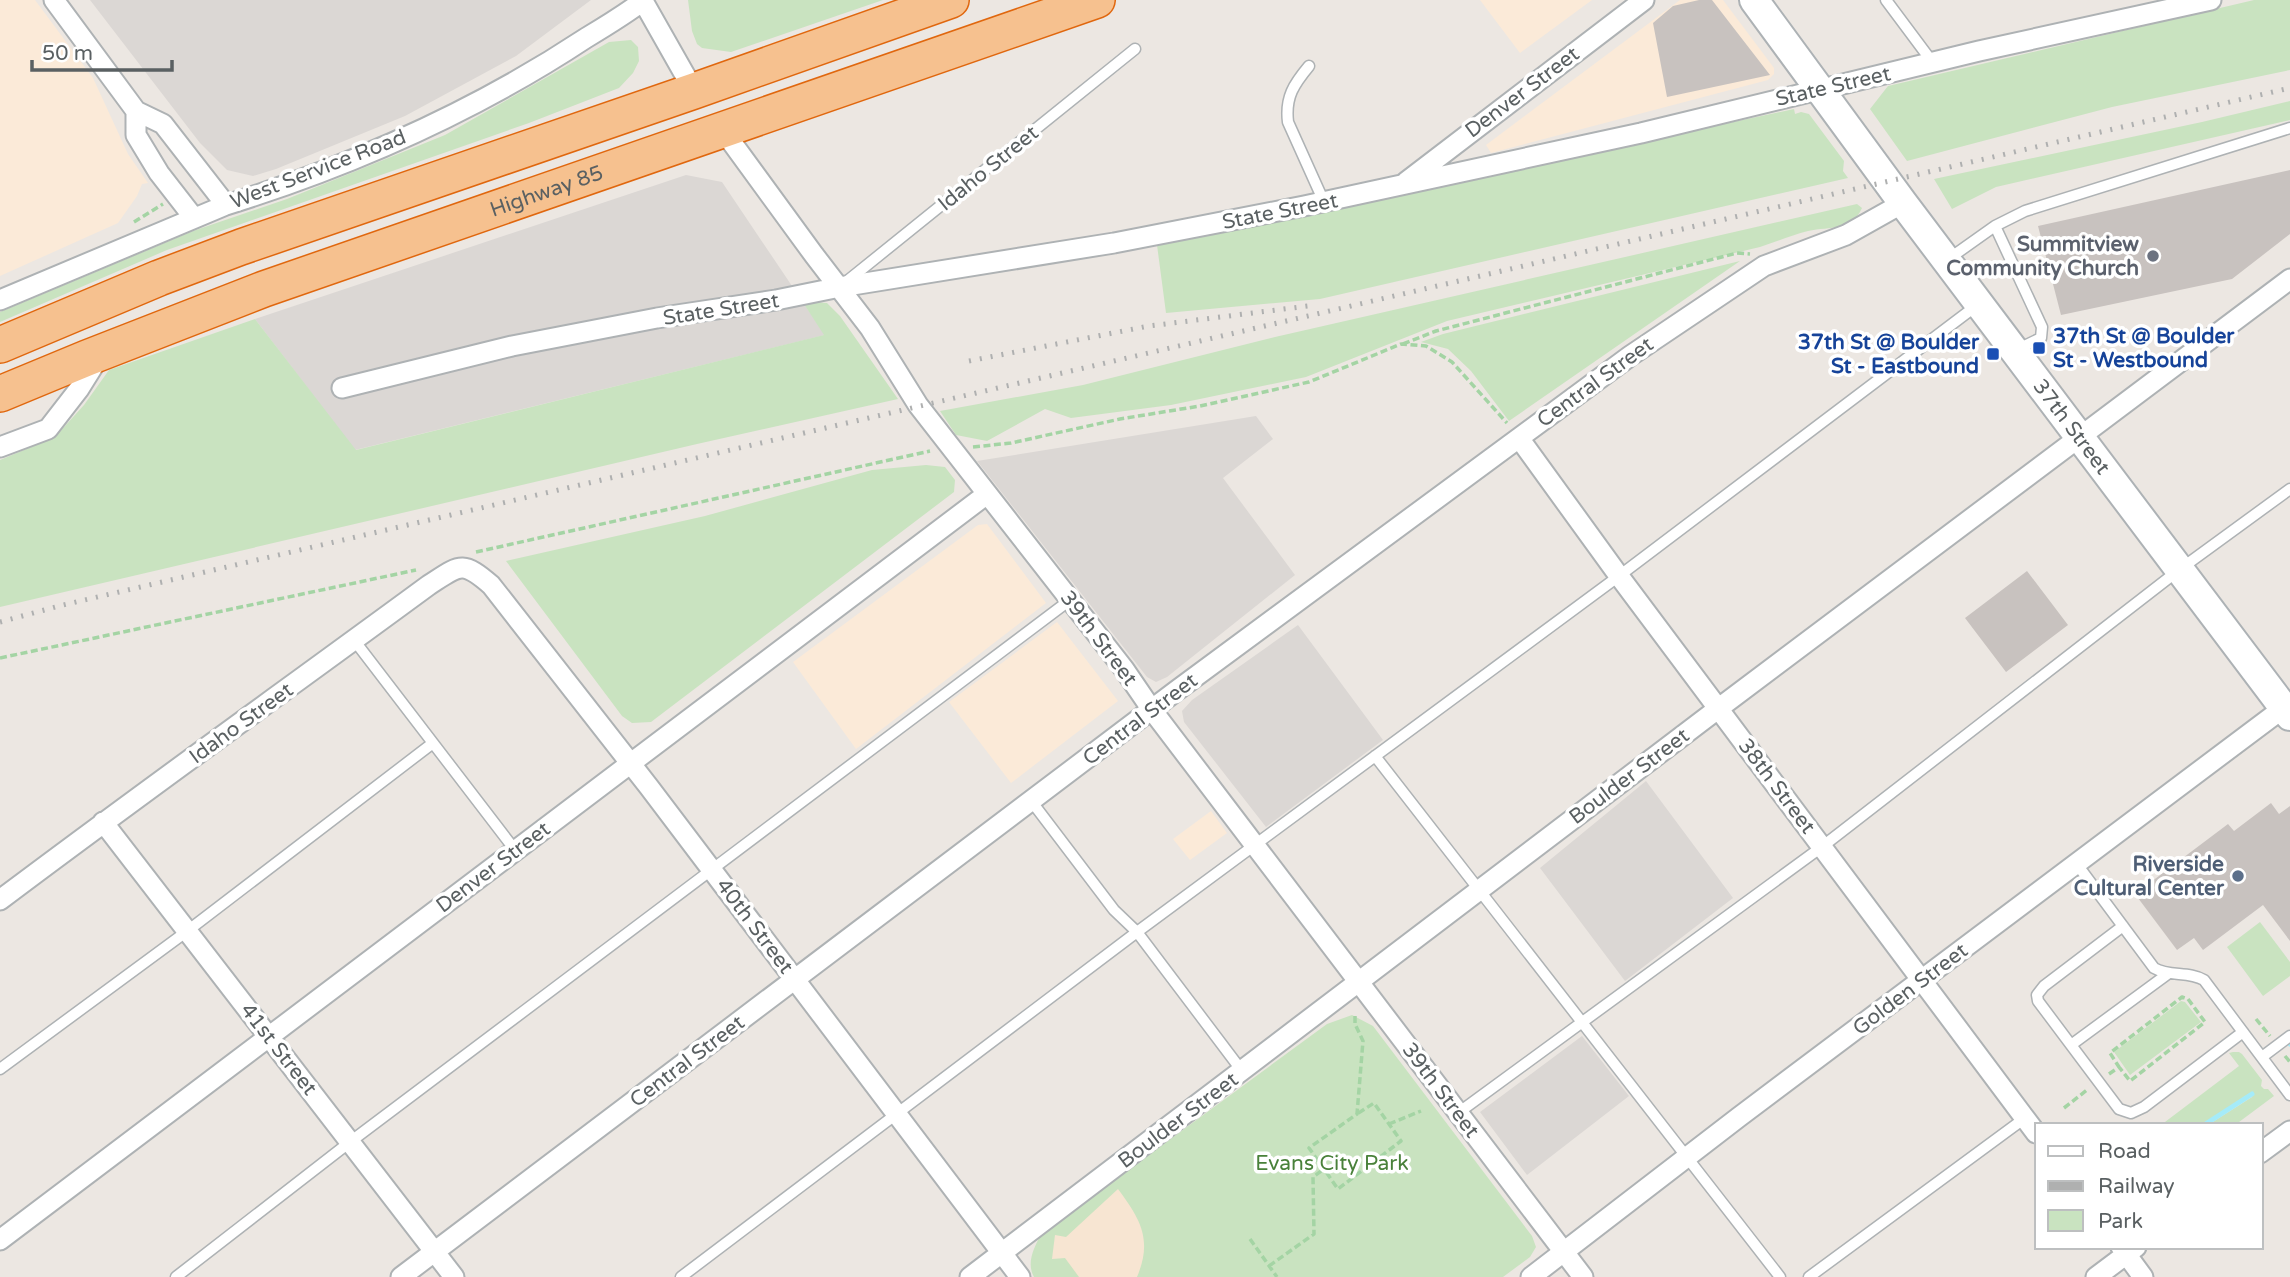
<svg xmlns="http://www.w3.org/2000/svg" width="2290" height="1277" viewBox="0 0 2290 1277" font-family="'Varela Round',sans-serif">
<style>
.commercial{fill:#fbead8}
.industrial{fill:#dbd7d4}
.green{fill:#c9e3c0}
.sand{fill:#f7e5d2}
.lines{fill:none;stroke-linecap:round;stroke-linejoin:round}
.stream{stroke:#a5ebf9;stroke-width:5}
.building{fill:#c8c2bf}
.lane-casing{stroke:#aeb2b4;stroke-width:13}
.street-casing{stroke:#aeb2b4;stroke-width:23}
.secondary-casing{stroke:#adb2b5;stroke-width:32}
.highway-casing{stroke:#e0670e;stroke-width:38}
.path{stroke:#a4d4a4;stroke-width:3.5;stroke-dasharray:7 3.5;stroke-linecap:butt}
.lane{stroke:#fff;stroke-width:10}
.street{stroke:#fff;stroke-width:19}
.secondary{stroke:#fff;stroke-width:28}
.highway{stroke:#f6c18f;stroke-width:35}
.rail{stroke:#afb0b0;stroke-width:5;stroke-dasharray:2 9;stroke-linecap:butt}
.worship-dot{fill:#6b7280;stroke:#fff;stroke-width:2.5}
.transit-dot{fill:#1a4fb4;stroke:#fff;stroke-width:2.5}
.service-dot{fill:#5c6f8a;stroke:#fff;stroke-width:2.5}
.labels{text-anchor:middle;stroke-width:7;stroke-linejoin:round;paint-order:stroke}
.street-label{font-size:21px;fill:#5a6062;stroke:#fff}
.worship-label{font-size:21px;font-weight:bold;fill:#5b616d;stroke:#fff;text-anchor:end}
.transit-label{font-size:21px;font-weight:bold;fill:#164399;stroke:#fff;text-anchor:start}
.service-label{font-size:21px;font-weight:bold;fill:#4e5e75;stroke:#fff;text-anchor:end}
.park-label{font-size:21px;fill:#49813a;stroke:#fff}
</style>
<rect width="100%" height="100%" fill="#ece7e2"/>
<path class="commercial" d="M0 0H35L93 78 128 154 148 183 142 184 137 196 118 223 0 276Z
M1480 0H1592L1520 53Z
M1680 0H1723L1774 68V74L1768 80 1491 153 1486 145Z
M987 524 1046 603 856 749 793 662 978 525Z
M1057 622 1118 701 1011 783 949 702Z
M1211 811 1227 833 1190 860 1173 839Z"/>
<path class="industrial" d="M90 0H591L516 56 405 116 276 169 253 176 227 170 200 143Z
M686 175 722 182 825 335 355 450 255 319Z
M1256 416 1273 439 1223 478 1295 575 1167 677 1156 682 1147 677 977 461Z
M1298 625 1383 740 1266 827 1184 722 1182 711 1192 700Z
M1646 781 1733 898 1625 981 1540 868Z
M1582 1036 1629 1096 1527 1175 1480 1112Z"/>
<path class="green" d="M688 0H883L731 52 702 48 697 44 692 31Z
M2254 0H2290V70L2112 107 1907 161 1870 109 1888 86Z
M631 40 638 47 639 61 633 73 619 88 529 123 167 250 0 322V312L193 231 287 199 445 135 609 42Z
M2290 101V120L1996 187 1952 209 1934 179 2202 122Z
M1794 109 1795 114 1801 112 1809 114 1844 161 1843 171 1848 178 1320 299 1166 313 1157 245Z
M1857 204 1862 208C1851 232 1831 226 1808 231 1792 235 1776 242 1760 247L1447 321 1306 377 1171 405 1071 418 1045 409 987 441 956 435 940 411 1083 385 1275 337Z
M1740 261 1509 421 1471 371 1448 349 1421 342 1443 334Z
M802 301 827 303 840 316 898 399 697 444 0 607V460L55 437 84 405 109 370 255 319 356 450 824 335Z
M926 465 945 467 955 480 954 492 651 722 632 723 622 716 506 561 705 516 872 470Z
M2260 922 2290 962V976L2263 996 2227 947Z
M2181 1001 2185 1002 2201 1022 2130 1075 2114 1052Z
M1352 1015 1373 1026 1532 1236 1536 1247 1530 1257 1503 1277H1034C1026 1263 1034 1248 1041 1234L1327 1024Z
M2233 1052H2239L2242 1054 2262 1080 2261 1086 2264 1089H2268L2274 1096 2235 1125H2208L2252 1097 2253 1093H2250L2202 1125H2161L2239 1066 2229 1053Z"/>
<path class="sand" d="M1118 1189C1140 1219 1153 1239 1137 1277H1079L1065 1258 1052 1259 1055 1235 1066 1237Z"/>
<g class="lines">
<path class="stream" d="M2289 1043 2290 1044
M2204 1125 2252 1094"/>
</g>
<path class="building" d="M1699 0H1712L1770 75 1667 97 1653 23 1673 6Z
M2290 170V234L2232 279 2061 315 2038 226Z
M2027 571 2068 625 2006 672 1965 618Z
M2271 803 2279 814 2290 806V941L2263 905 2203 950 2194 938 2177 950 2135 894 2228 824 2234 831Z"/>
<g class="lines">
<g class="lane-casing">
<path id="lane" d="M1886 0 1933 63
M1309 66C1294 84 1285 97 1288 122L1324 202
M1995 226 2025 211 2290 128
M1947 260 1995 226 2042 327 2041 338 2016 350
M846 282 1135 49
M354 640 515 850
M1375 756 1780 1277
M1032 802 1114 910 1137 932 1242 1071
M2076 863 2154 968C2169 977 2189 971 2204 980L2290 1095
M2123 926 2044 986 2037 995 2038 1001 2119 1109 2131 1113 2144 1107 2243 1032
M2071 1045 2169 973
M2262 1057 2290 1036
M0 1069 186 932 433 743
M1458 1113 1823 846 2179 570 2290 489
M176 1277 350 1142 1070 600
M681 1277 1137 932 1619 576 1976 306
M1809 1277 2025 1118"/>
</g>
<g class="street-casing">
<path id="street" d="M54 0 136 111 163 124 226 205
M643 1 694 91
M136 111V135L159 173 194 218
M722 129 814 255 870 328 918 405 1124 669 1152 710 1583 1277
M1406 182 1644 0
M0 300 226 205C351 166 477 110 586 38 606 26 626 14 644 0
M342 388 512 346 657 318 776 300 840 287 1114 243 1304 206 1641 133 1979 51 2211 0
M1519 438 1619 576 2036 1133
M0 447 48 429 79 389 99 357
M103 822 454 1277
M0 900C142 793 286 690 429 585 460 565 462 560 491 585L649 787 1020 1277
M2260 1153 2290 1131
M0 1240 987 494
M2121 1247 2143 1277
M401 1277 1176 691 1630 356 1764 266 1846 235 1903 203
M970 1277 1719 708 2290 279
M1531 1277 1739 1117 2290 703
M2096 1277 2136 1247"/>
</g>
<g class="secondary-casing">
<g id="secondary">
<path id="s1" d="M1754 0 1903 203 2290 716"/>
</g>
</g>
<g class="highway-casing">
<g id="highway">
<path d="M0 345 159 278 241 247 694 91 951 0"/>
<path id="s2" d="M0 394 87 358 264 289 1097 0"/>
</g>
</g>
<path class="path" d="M134 222 163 204
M1403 344 1436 331 1737 253 1750 254
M973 447 1011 443 1120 419 1200 406 1309 382 1401 344 1426 346 1452 362 1507 423
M476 552 930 451
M0 658 416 570
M1355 1016V1024L1363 1041 1357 1114 1309 1148 1338 1189 1401 1141 1374 1103 1357 1114
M2256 1019 2270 1036
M2285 1056 2290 1062
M2109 1074 2119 1067 2130 1081 2205 1022 2188 999 2182 997 2110 1053 2119 1067
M2064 1108 2087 1090
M1389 1124 1421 1111
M1250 1239 1277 1277
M1269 1266 1314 1234 1313 1177 1324 1169"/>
<use href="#lane" class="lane"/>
<use href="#street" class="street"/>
<use href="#secondary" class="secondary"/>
<use href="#highway" class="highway"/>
<path class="rail" d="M969 361 1149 326 1316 305
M0 622 63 605 2290 88"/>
</g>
<circle class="worship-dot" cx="2153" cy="256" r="7"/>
<g class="transit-dot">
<rect x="2032" y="341" width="14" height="14" rx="3.5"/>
<rect x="1986" y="347" width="14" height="14" rx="3.5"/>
</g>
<circle class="service-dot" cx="2238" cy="876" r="7"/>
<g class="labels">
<g class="street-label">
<text transform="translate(1833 86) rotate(-13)" y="7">State Street</text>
<text transform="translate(1522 92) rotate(-37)" y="7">Denver Street</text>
<text transform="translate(988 168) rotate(-39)" y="7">Idaho Street</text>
<text transform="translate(318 169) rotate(-21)" y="7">West Service Road</text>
<text dy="7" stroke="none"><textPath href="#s2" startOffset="583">Highway 85</textPath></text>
<text transform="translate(1280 211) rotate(-11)" y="7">State Street</text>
<text transform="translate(721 309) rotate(-9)" y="7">State Street</text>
<text transform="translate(1595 382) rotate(-36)" y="7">Central Street</text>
<text dy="7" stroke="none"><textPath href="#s1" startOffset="532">37th Street</textPath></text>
<text transform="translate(1099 638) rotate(53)" y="7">39th Street</text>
<text transform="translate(1140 719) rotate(-37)" y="7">Central Street</text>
<text transform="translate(241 723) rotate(-36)" y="7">Idaho Street</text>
<text transform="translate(1629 776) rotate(-37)" y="7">Boulder Street</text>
<text transform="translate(1777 786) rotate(53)" y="7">38th Street</text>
<text transform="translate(493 867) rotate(-37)" y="7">Denver Street</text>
<text transform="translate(755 926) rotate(53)" y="7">40th Street</text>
<text transform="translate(1910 989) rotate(-37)" y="7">Golden Street</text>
<text transform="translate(279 1049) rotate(52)" y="7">41st Street</text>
<text transform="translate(687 1061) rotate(-37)" y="7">Central Street</text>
<text transform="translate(1441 1090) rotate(53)" y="7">39th Street</text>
<text transform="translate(1178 1120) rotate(-37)" y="7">Boulder Street</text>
</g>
<g class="worship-label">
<text x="2139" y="251">Summitview<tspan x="2139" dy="24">Community Church</tspan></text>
</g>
<g class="transit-label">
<text x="2053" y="343">37th St @ Boulder<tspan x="2053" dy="24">St - Westbound</tspan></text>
<text x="1979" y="349" text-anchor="end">37th St @ Boulder<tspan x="1979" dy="24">St - Eastbound</tspan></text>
</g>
<g class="service-label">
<text x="2224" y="871">Riverside<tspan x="2224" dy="24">Cultural Center</tspan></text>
</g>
<g class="park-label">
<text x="1332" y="1170">Evans City Park</text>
</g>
</g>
<rect x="2035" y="1123" width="228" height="126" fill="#ffffff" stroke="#bdbfc0" stroke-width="2"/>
<rect x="2048" y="1146" width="35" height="10" fill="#ffffff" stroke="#bdbfc0" stroke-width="2"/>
<text x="2098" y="1158" font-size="21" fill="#5a6062">Road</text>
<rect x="2048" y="1181" width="35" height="10" fill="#afb0b0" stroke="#bdbfc0" stroke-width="2"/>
<text x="2098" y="1193" font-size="21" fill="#5a6062">Railway</text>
<rect x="2048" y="1210" width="35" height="21" fill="#c9e3c0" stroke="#bdbfc0" stroke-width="2"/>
<text x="2098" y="1228" font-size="21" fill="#5a6062">Park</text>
<path d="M32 60v10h140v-10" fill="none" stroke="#5a6062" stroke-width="3.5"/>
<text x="42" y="60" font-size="21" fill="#5a6062" stroke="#ffffff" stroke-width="5" paint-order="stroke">50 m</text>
</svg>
